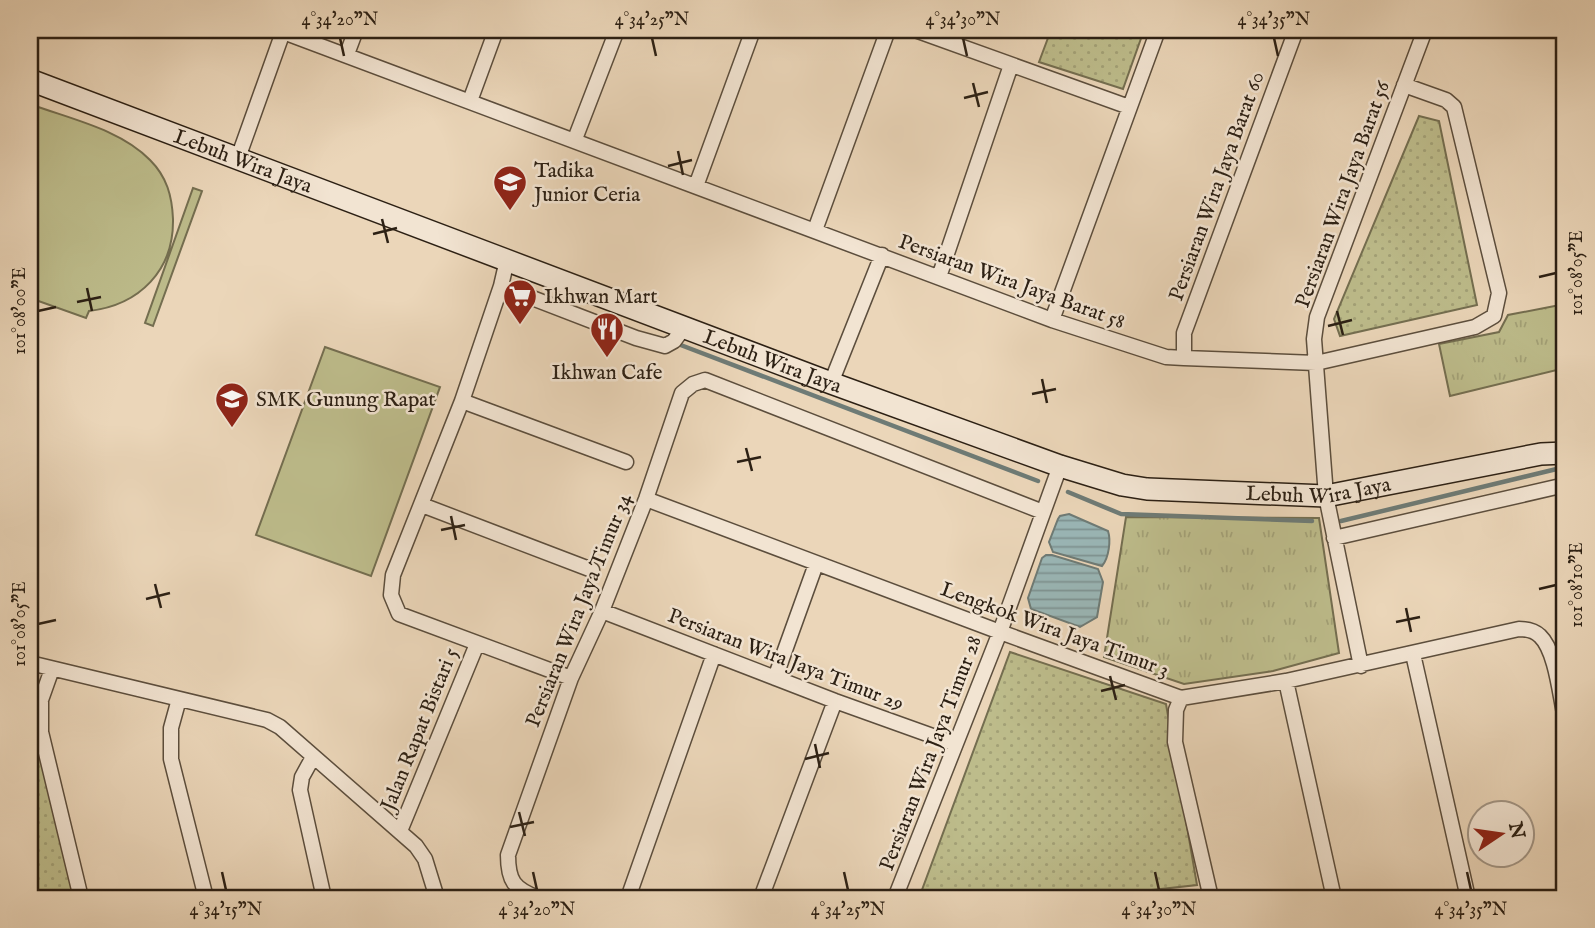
<svg xmlns="http://www.w3.org/2000/svg" width="1595" height="928" viewBox="0 0 1595 928" font-family="'IM FELL English',serif">
<style>
.grass{fill:url(#grass-tufts);stroke:#746e50;stroke-width:2}
.park{fill:url(#park-dots);stroke:#746e50;stroke-width:2}
.garden{fill:#bdbc8b;stroke:#746e50;stroke-width:2}
.water{fill:url(#water-rules);stroke:#6e7b76;stroke-width:2}
.lines{fill:none;stroke-linecap:round;stroke-linejoin:round}
.stream{stroke:#6e7b76;stroke-width:4.5}
.street-casing{stroke:#5c4e3d;stroke-width:17}
.secondary-casing{stroke:#2c2014;stroke-width:24}
.street{stroke:#f2e4d2;stroke-width:14}
.secondary{stroke:#f2e4d2;stroke-width:21}
.ticks{fill:none;stroke:#2c2014;stroke-width:2.5}
.labels{text-anchor:middle;stroke-width:5;stroke-linejoin:round;paint-order:stroke}
.street-label{font-size:21px;fill:#2c2014;stroke:#f2e4d2}
.poi-label{font-size:21px;fill:#2c2014;stroke:#f2e4d2;text-anchor:start}
.neatline{fill:none;stroke:#2c2014;stroke-width:2.5}
.ticks-label{font-size:18px;text-anchor:middle;fill:#2c2014}
</style>
<defs>
<pattern id="grass-tufts" width="24" height="20" patternUnits="userSpaceOnUse" patternTransform="scale(1.75)"><rect width="24" height="20" fill="#bdbc8b"/><path d="M3 7l-1-3M5 7V3M7 7l1-3M15 17l-1-3M17 17v-4M19 17l1-3" fill="none" stroke="#a3a177"/></pattern>
<pattern id="park-dots" width="8" height="8" patternUnits="userSpaceOnUse" patternTransform="scale(1.75)"><rect width="8" height="8" fill="#bdbc8b"/><path d="M2 2h.1M6 6h.1" fill="none" stroke="#a3a177" stroke-width="1.8" stroke-linecap="round"/></pattern>
<pattern id="water-rules" width="6" height="5" patternUnits="userSpaceOnUse" patternTransform="scale(1.75)"><rect width="6" height="5" fill="#9ab7b7"/><path d="M0 2.5h6" fill="none" stroke="#7e9494"/></pattern>
</defs>
<rect width="100%" height="100%" fill="#ebd6b9"/>
<filter id="stains"><feTurbulence type="fractalNoise" baseFrequency=".00286" numOctaves="4"/><feColorMatrix values="0 0 0 0 .2 0 0 0 0 .09 0 0 0 0 .02 0 0 0 .5 -.17"/></filter>
<radialGradient id="worn" r=".72"><stop offset=".6" stop-color="#630" stop-opacity="0"/><stop offset="1" stop-color="#630" stop-opacity=".3"/></radialGradient>
<path class="grass" d="M1565 304V368L1450 396 1439 344 1499 332 1508 315Z
M1126 517 1319 518 1339 653 1273 671 1184 684 1104 657Z"/>
<path class="park" d="M1051 30H1144L1123 89 1039 62Z
M1419 116 1439 121 1477 305 1340 336 1334 319Z
M1010 652 1166 704 1197 885 1125 893 1124 898H919Z
M41 744 75 898H30V747Z"/>
<path class="garden" d="M30 104C70 119 120 129 150 160 167 177 172 196 173 219 174 270 140 305 89 311L86 318 30 298Z
M193 188 202 191 153 326 145 323Z
M325 347 440 387 371 576 256 535Z"/>
<path class="water" d="M1069 514 1108 531C1111 540 1109 558 1102 566L1053 552 1049 542 1058 519 1060 516Z
M1046 555H1052L1098 569 1103 582 1097 617 1080 627 1031 609 1028 598 1042 558Z"/>
<g class="lines">
<path class="stream" d="M678 344 1038 481
M1068 492 1121 514 1312 521
M1341 521 1565 467"/>
<g class="street-casing">
<path id="street" d="M278 30 1052 320 1166 357 1184 358 1316 363 1475 327 1494 316 1499 293 1454 107 1446 100 1404 85
M915 30 1129 107
M347 54 356 30
M470 101 496 30
M575 139 617 30
M238 158 283 32
M696 186 753 30
M815 230 888 30
M507 260 501 286 462 401 393 575 391 595 399 614 571 678
M939 277 1011 65
M501 286 636 338 665 346 674 341 685 326
M1052 320 1158 30
M1184 358V333L1296 30
M831 383 882 255
M462 401 626 462
M646 499 1000 632 1181 698 1286 681 1519 629C1527 629 1534 630 1540 636 1556 651 1560 696 1565 718
M422 505 592 570
M1334 538 1565 485
M602 611 835 701 955 744
M1413 654 1468 898
M30 663 267 720 280 727 416 846 425 859 437 898
M1361 666 1326 496 1314 339 1317 317 1425 30
M52 669 41 700V732L81 898
M775 678 816 564
M1286 681 1334 898
M1181 698 1176 710 1175 742 1211 898
M179 699 171 728V759L206 898
M313 757 302 777 300 790 324 898
M400 831 477 644
M538 898C514 889 508 881 508 855L571 678 602 611 646 499 682 393 693 384 705 380 1043 512
M628 898 714 654
M761 898 835 701
M895 898 1000 632 1060 466"/>
</g>
<g class="secondary-casing">
<g id="secondary">
<path id="s1" d="M30 80 831 383 1060 466 1122 485 1147 489 1326 496 1541 454 1565 453"/>
</g>
</g>
<use href="#street" class="street"/>
<use href="#secondary" class="secondary"/>
</g>
<path class="ticks" d="M340 38 344 56M652 38 656 56M963 38 967 56M1274 38 1278 56M973 83 979 107M964 98 988 92M678 151 683 175M668 166 692 160M382 219 388 243M373 234 397 228M1539 277 1556 273M87 288 92 311M77 302 101 297M38 311 56 307M1337 311 1343 335M1328 326 1352 320M1042 379 1047 403M1032 394 1056 389M746 448 752 471M737 462 761 457M451 516 456 540M441 530 465 525M155 584 161 608M1539 589 1556 585M146 599 170 593M1406 608 1411 632M1396 622 1420 617M38 624 56 620M1110 676 1116 700M1101 691 1125 685M815 744 820 768M805 759 829 753M519 812 525 836M510 827 534 822M222 872 226 890M533 872 537 890M844 872 848 890M1155 872 1159 890M1467 872 1471 890"/>
<defs>
<g id="school-pin" transform="scale(1.75)"><path d="M0 17L-7.5 6A9.5 9.5 0 1 1 7.5 6Z" fill="#8f2418" stroke="#f2e4d2"/><path d="M0-5L7-2L0 1L-7-2ZM-4 1L0 2.5L4 1V4Q0 6-4 4Z" fill="#fff"/></g>
<g id="supermarket-pin" transform="scale(1.75)"><path d="M0 17L-7.5 6A9.5 9.5 0 1 1 7.5 6Z" fill="#8f2418" stroke="#f2e4d2"/><path d="M-6-5.5h2.5l.6 2H6L4.5 2H-2.5L-4.4-4H-6ZM-1.5 3.2a1.3 1.3 0 1 0 .1 0ZM3 3.2a1.3 1.3 0 1 0 .1 0Z" fill="#fff"/></g>
<g id="restaurant-pin" transform="scale(1.75)"><path d="M0 17L-7.5 6A9.5 9.5 0 1 1 7.5 6Z" fill="#8f2418" stroke="#f2e4d2"/><path d="M-5-6h1v4h1v-4h1v4h1v-4h1v5L-1.5 .5V6h-2V.5L-5-1ZM5-6V6H3V1.5H1.5Q1.5-4 5-6Z" fill="#fff"/></g>
</defs>
<g fill-rule="evenodd">
<use href="#school-pin" x="510" y="182"/>
<use href="#supermarket-pin" x="520" y="296"/>
<use href="#restaurant-pin" x="607" y="329"/>
<use href="#school-pin" x="232" y="399"/>
</g>
<g class="labels">
<g class="street-label">
<text dy="7" stroke="none"><textPath href="#s1" startOffset="228">Lebuh Wira Jaya</textPath></text>
<text transform="translate(1216 186) rotate(-70)" y="7">Persiaran Wira Jaya Barat 60</text>
<text transform="translate(1342 194) rotate(-70)" y="7">Persiaran Wira Jaya Barat 56</text>
<text transform="translate(1012 281) rotate(20)" y="7">Persiaran Wira Jaya Barat 58</text>
<text dy="7" stroke="none"><textPath href="#s1" startOffset="794">Lebuh Wira Jaya</textPath></text>
<text dy="7" stroke="none"><textPath href="#s1" startOffset="1362">Lebuh Wira Jaya</textPath></text>
<text transform="translate(578 610) rotate(-68)" y="7">Persiaran Wira Jaya Timur 34</text>
<text transform="translate(1055 629) rotate(20)" y="7">Lengkok Wira Jaya Timur 3</text>
<text transform="translate(786 659) rotate(21)" y="7">Persiaran Wira Jaya Timur 29</text>
<text transform="translate(419 729) rotate(-68)" y="7">Jalan Rapat Bistari 5</text>
<text transform="translate(930 753) rotate(-69)" y="7">Persiaran Wira Jaya Timur 28</text>
</g>
<g class="poi-label">
<text x="534" y="177">Tadika<tspan x="534" dy="24">Junior Ceria</tspan></text>
<text x="544" y="303">Ikhwan Mart</text>
<text x="607" y="379" text-anchor="middle">Ikhwan Cafe</text>
<text x="256" y="406">SMK Gunung Rapat</text>
</g>
</g>
<rect width="1595" height="928" fill="none" stroke="#ebd6b9" stroke-width="77"/>
<g transform="translate(1501 834) rotate(77)"><circle r="33" fill="#f2e4d2" stroke="#a39686" stroke-width="2"/>
<path d="M0-5L12 26L0 18L-12 26Z" fill="#8f2418"/>
<text y="-10" font-size="19" font-weight="bold" text-anchor="middle" fill="#2c2014">N</text>
</g>
<rect x="38" y="38" width="1518" height="852" class="neatline"/>
<g class="ticks-label">
<text x="340" y="25">4°34'20"N</text>
<text x="652" y="25">4°34'25"N</text>
<text x="963" y="25">4°34'30"N</text>
<text x="1274" y="25">4°34'35"N</text>
<text transform="translate(1576 273) rotate(-90)" y="6">101°08'05"E</text>
<text transform="translate(19 311) rotate(-90)" y="6">101°08'00"E</text>
<text transform="translate(1576 585) rotate(-90)" y="6">101°08'10"E</text>
<text transform="translate(19 624) rotate(-90)" y="6">101°08'05"E</text>
<text x="226" y="915">4°34'15"N</text>
<text x="537" y="915">4°34'20"N</text>
<text x="848" y="915">4°34'25"N</text>
<text x="1159" y="915">4°34'30"N</text>
<text x="1471" y="915">4°34'35"N</text>
</g>
<rect width="100%" height="100%" filter="url(#stains)"/>
<rect width="100%" height="100%" fill="url(#worn)"/>
</svg>
